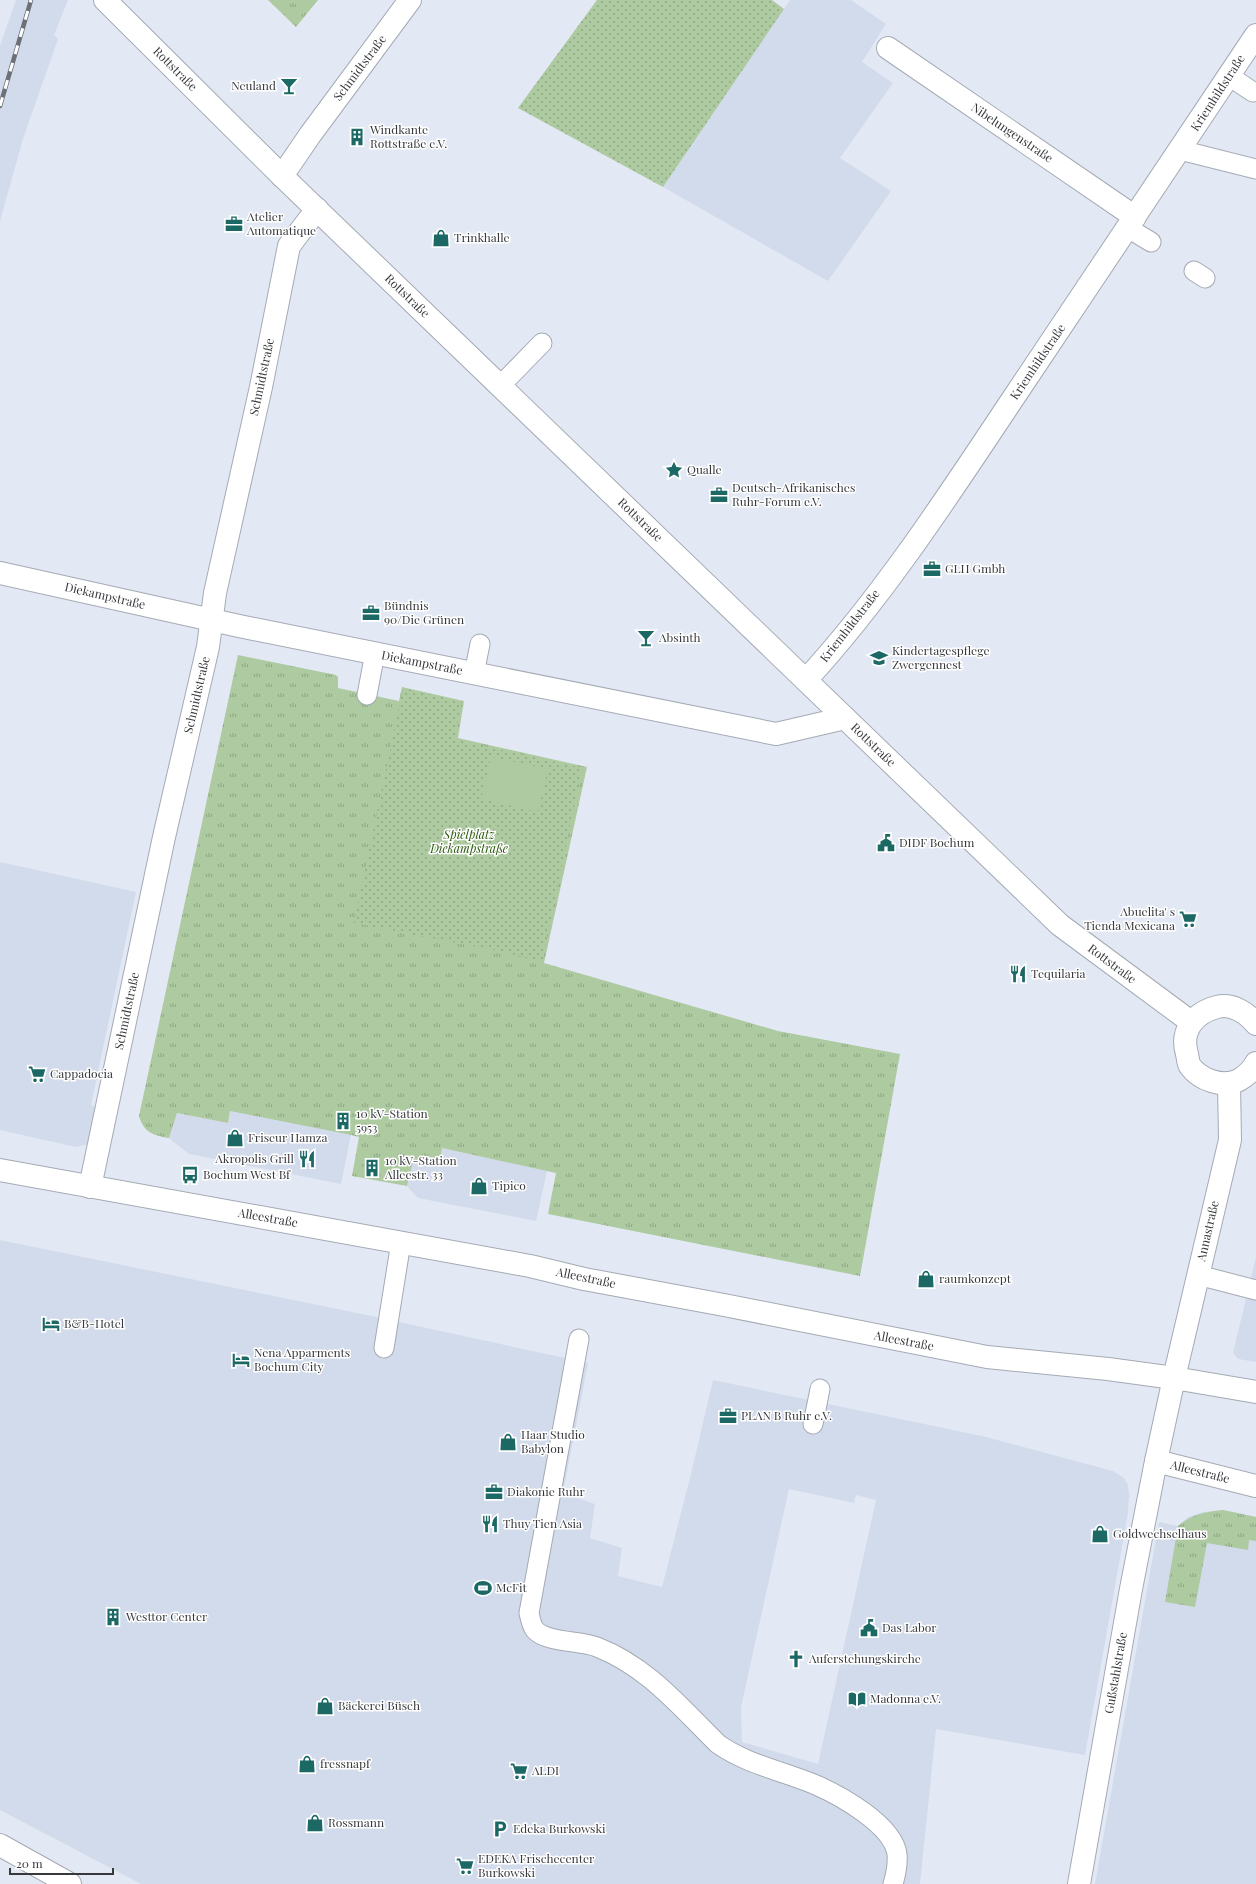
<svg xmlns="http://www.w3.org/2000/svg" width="1256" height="1884" viewBox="0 0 1256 1884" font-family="'Playfair Display',serif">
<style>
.built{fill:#d2dbeb;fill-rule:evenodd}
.grass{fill:url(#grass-tufts)}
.park{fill:url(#park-dots)}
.pitch{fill:#adcaa1}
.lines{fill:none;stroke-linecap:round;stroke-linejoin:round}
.service-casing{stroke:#a4aab4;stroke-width:21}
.minor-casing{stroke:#a4aab4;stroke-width:24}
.tertiary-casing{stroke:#a4aab4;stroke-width:24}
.secondary-casing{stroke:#a4aab4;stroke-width:24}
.service{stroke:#fff;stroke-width:19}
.minor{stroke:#fff;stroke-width:22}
.tertiary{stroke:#fff;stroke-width:22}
.secondary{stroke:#fff;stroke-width:22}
.rail-casing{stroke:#6d7076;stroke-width:4.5}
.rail{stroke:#fff;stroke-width:3;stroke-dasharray:9;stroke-linecap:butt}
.labels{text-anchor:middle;stroke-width:3;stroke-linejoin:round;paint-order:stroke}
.street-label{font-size:12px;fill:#36383c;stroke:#fff}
.poi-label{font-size:12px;fill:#36383c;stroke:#fff;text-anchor:start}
.park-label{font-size:12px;font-style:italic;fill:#29580a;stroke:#fff}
</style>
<defs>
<pattern id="grass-tufts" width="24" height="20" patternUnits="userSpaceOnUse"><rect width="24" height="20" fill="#adcaa1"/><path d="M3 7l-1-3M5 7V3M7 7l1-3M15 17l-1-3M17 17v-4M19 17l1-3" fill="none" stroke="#8ea584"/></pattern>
<pattern id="park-dots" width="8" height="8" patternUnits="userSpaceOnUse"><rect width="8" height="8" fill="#adcaa1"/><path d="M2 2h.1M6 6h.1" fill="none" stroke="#8ea584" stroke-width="1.8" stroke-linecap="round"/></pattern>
</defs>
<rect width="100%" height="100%" fill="#e3e9f4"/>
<path class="built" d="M16 0H68L54 35 58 39 23 139 0 221V46Z
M790 0H851L886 24 862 62 893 83 840 158 891 191 828 281 663 187Z
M0 862 136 892 91 1105 97 1108 88 1144 76 1147 0 1130Z
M230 1111 351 1135 341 1184 189 1154 169 1138 177 1113 228 1123Z
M442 1148 547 1171 536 1221 418 1198 407 1186 413 1160 421 1162 424 1159 425 1156Z
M0 1240 362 1314 588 1363 563 1493 595 1504 590 1538 622 1548 618 1576 662 1587 691 1474 713 1380 982 1436 1113 1471 1124 1478 1128 1485 1129 1494 1128 1513 1085 1755 936 1729 920 1884H141L0 1810ZM789 1489 854 1503 856 1495 876 1500 818 1764 742 1742 741 1707Z
M1256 1257V1362L1238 1359 1233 1353Z
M1223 1510 1256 1517V1884H1095L1159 1522 1178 1526 1188 1517 1203 1512Z"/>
<path class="grass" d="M268 0H318L296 27Z
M238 655 336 675 338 677V688L399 701 402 687 464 701 458 738 587 767 544 963 778 1031 900 1054 860 1276 548 1214 556 1173 442 1148 440 1159 425 1156V1163L413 1161 407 1186 352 1176 359 1137 351 1135 230 1111 228 1123 177 1113 169 1138C153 1135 144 1133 139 1116Z
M1223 1510 1256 1517V1541L1249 1540 1248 1550 1207 1543 1195 1607 1165 1602 1178 1526C1192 1514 1205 1512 1223 1510Z"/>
<path class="park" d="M597 0H772L784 9 663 187 518 108Z
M403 688 462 702 454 739 582 768 542 962 504 952 354 923Z"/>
<path class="pitch" d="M491 757 548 769 538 812 481 799Z"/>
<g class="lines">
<g class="service-casing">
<path id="service" d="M1229 76 1253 92
M1180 150 1256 169
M1128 228 1151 242
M1194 271 1205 278
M500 386 542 343
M474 674 480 644
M367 695 375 653
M1198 1275 1256 1290
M579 1339 529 1613C530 1618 532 1626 535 1630 547 1643 580 1640 597 1647 648 1667 680 1707 718 1744 748 1765 783 1771 816 1785 841 1796 893 1825 897 1854 898 1865 896 1874 893 1884
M384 1348 401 1242
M813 1424 820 1389"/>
</g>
<g class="minor-casing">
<path id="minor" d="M888 48 1135 217
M282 176 310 135 410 0
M0 573 239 626 776 734 845 718
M806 680C884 595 948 496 1012 400 1094 279 1175 157 1256 35
M90 1187 164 837 208 647 215 593 261 387 289 246 317 209
M1174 1378 1230 1140 1229 1083
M0 1845 70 1884
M1079 1884 1131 1589 1156 1461"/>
</g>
<g class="tertiary-casing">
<path id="tertiary" d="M105 0 282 176 1060 925 1191 1022
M1256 1024C1247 1013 1232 1003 1217 1007 1194 1013 1180 1031 1187 1054 1188 1058 1188 1063 1190 1066 1200 1080 1223 1088 1239 1080 1247 1075 1252 1071 1256 1063"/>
</g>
<g class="secondary-casing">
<path id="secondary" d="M0 1170 530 1266 584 1279 724 1305 987 1357 1108 1369 1174 1378 1256 1392
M1174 1378 1156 1461 1256 1486"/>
</g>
<use href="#service" class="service"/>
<use href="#minor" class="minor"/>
<use href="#tertiary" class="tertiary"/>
<use href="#secondary" class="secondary"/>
<g class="rail-casing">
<path id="rail" d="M0 106 31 0"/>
</g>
<use href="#rail" class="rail"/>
</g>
<defs>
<g id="bar-bare" transform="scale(1.38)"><path d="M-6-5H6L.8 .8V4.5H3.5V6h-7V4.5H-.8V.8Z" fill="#1b6865" stroke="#fff" stroke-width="2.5" paint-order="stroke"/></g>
<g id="building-bare" transform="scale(1.38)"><path d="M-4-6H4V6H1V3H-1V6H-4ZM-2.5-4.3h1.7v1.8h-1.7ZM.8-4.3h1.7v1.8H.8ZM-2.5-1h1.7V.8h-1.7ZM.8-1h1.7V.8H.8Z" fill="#1b6865" stroke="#fff" stroke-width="2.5" paint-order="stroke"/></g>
<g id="office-bare" transform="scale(1.38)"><path d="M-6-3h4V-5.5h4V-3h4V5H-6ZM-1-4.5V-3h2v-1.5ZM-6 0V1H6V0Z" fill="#1b6865" stroke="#fff" stroke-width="2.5" paint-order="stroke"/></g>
<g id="shop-bare" transform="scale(1.38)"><path d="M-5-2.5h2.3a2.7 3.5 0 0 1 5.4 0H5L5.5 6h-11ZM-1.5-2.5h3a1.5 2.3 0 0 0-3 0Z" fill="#1b6865" stroke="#fff" stroke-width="2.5" paint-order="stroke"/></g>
<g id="sight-bare" transform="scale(1.38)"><path d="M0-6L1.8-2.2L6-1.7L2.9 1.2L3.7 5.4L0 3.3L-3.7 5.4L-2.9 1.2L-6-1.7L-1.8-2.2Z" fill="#1b6865" stroke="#fff" stroke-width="2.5" paint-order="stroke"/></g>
<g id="school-bare" transform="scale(1.38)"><path d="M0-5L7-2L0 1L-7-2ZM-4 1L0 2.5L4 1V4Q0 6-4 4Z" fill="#1b6865" stroke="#fff" stroke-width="2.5" paint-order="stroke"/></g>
<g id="civic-bare" transform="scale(1.38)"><path d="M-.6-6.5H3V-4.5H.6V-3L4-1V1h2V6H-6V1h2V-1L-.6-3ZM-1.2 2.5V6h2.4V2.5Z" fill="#1b6865" stroke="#fff" stroke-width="2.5" paint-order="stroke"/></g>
<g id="supermarket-bare" transform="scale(1.38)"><path d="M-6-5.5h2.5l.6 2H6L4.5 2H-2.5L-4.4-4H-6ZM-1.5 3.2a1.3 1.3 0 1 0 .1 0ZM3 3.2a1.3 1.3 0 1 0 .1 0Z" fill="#1b6865" stroke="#fff" stroke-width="2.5" paint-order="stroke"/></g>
<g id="restaurant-bare" transform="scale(1.38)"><path d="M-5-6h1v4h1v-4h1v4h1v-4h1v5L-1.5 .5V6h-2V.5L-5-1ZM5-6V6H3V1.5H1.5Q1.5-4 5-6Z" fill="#1b6865" stroke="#fff" stroke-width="2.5" paint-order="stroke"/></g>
<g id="bus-bare" transform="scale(1.38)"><path d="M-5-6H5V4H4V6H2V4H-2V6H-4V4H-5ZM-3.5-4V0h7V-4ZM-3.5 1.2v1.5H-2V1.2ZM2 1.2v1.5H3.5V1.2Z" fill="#1b6865" stroke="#fff" stroke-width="2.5" paint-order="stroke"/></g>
<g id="hotel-bare" transform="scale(1.38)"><path d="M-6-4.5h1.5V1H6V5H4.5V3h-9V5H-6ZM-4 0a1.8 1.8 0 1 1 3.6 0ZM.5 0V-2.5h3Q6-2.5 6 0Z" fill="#1b6865" stroke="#fff" stroke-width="2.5" paint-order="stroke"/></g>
<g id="stadium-bare" transform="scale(1.38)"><path d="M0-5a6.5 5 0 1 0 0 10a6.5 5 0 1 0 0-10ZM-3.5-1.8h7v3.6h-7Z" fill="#1b6865" stroke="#fff" stroke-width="2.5" paint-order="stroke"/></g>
<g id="church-bare" transform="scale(1.38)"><path d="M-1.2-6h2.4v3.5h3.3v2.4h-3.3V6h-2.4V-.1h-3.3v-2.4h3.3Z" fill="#1b6865" stroke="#fff" stroke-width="2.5" paint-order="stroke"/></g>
<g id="library-bare" transform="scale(1.38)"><path d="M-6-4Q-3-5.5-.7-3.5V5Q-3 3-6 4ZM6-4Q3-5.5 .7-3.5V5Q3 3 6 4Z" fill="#1b6865" stroke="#fff" stroke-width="2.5" paint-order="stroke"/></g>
<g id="parking-bare" transform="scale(1.38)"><path d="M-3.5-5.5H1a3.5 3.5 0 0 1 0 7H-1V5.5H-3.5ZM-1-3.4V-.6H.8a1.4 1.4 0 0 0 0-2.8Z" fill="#1b6865" stroke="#fff" stroke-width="2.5" paint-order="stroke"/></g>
</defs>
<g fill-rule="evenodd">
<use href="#bar-bare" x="289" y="86"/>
<use href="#building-bare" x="357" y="137"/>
<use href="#office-bare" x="234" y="224"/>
<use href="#shop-bare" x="441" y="238"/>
<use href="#sight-bare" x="674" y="470"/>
<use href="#office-bare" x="719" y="495"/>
<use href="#office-bare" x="932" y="569"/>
<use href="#office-bare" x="371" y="613"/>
<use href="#bar-bare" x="646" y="638"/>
<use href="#school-bare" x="879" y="658"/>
<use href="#civic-bare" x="886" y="843"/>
<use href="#supermarket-bare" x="1188" y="919"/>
<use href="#restaurant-bare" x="1018" y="974"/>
<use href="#supermarket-bare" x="37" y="1074"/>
<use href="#building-bare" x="343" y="1121"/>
<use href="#shop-bare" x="235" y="1138"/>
<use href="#restaurant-bare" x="307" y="1159"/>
<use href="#building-bare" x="372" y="1168"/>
<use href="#bus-bare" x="190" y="1175"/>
<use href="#shop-bare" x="479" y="1186"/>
<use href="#shop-bare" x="926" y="1279"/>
<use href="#hotel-bare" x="51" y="1324"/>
<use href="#hotel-bare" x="241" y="1360"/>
<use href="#office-bare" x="728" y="1416"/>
<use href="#shop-bare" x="508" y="1442"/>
<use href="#office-bare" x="494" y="1492"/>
<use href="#restaurant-bare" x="490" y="1524"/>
<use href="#shop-bare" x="1100" y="1534"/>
<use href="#stadium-bare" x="483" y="1588"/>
<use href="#building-bare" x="113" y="1617"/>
<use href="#civic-bare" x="869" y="1628"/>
<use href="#church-bare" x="796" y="1659"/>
<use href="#library-bare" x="857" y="1699"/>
<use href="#shop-bare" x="325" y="1706"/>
<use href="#shop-bare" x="307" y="1764"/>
<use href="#supermarket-bare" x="519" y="1771"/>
<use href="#shop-bare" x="315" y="1823"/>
<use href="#parking-bare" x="500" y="1829"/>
<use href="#supermarket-bare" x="465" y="1866"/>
</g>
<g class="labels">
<g class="street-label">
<text transform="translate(360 68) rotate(-53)" y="4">Schmidtstraße</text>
<text transform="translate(175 69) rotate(45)" y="4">Rottstraße</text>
<text transform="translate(1218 93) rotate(-57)" y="4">Kriemhildstraße</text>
<text transform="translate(1012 133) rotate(34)" y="4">Nibelungenstraße</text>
<text transform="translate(407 296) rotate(44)" y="4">Rottstraße</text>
<text transform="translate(1038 362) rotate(-56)" y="4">Kriemhildstraße</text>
<text transform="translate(262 377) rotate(-78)" y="4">Schmidtstraße</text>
<text transform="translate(640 520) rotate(44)" y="4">Rottstraße</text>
<text transform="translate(105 596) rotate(13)" y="4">Diekampstraße</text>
<text transform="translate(850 626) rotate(-52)" y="4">Kriemhildstraße</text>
<text transform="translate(422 663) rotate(11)" y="4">Diekampstraße</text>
<text transform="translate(197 695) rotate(-77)" y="4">Schmidtstraße</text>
<text transform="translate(873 745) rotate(44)" y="4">Rottstraße</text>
<text transform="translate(1112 964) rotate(37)" y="4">Rottstraße</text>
<text transform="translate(127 1011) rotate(-78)" y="4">Schmidtstraße</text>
<text transform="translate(268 1218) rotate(10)" y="4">Alleestraße</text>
<text transform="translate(1208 1231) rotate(-77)" y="4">Annastraße</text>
<text transform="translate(586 1278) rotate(12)" y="4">Alleestraße</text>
<text transform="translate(904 1341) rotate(11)" y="4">Alleestraße</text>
<text transform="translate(1200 1472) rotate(14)" y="4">Alleestraße</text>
<text transform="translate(1116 1673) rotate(-80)" y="4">Gußstahlstraße</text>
</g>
<g class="poi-label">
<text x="276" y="90" text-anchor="end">Neuland</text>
<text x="370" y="134">Windkante<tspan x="370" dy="14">Rottstraße e.V.</tspan></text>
<text x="247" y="221">Atelier<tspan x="247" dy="14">Automatique</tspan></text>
<text x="454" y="242">Trinkhalle</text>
<text x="687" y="474">Qualle</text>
<text x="732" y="492">Deutsch-Afrikanisches<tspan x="732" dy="14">Ruhr-Forum e.V.</tspan></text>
<text x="945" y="573">GLH Gmbh</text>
<text x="384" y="610">Bündnis<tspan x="384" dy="14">90/Die Grünen</tspan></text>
<text x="659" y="642">Absinth</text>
<text x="892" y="655">Kindertagespflege<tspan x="892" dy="14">Zwergennest</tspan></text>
<text x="899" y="847">DIDF Bochum</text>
<text x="1175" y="916" text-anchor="end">Abuelita' s<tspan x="1175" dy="14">Tienda Mexicana</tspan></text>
<text x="1031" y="978">Tequilaria</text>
<text x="50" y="1078">Cappadocia</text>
<text x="356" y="1118">10 kV-Station<tspan x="356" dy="14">5953</tspan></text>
<text x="248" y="1142">Friseur Hamza</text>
<text x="294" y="1163" text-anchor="end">Akropolis Grill</text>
<text x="385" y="1165">10 kV-Station<tspan x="385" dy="14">Alleestr. 33</tspan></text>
<text x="203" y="1179">Bochum West Bf</text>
<text x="492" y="1190">Tipico</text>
<text x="939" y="1283">raumkonzept</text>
<text x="64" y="1328">B&amp;B-Hotel</text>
<text x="254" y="1357">Nena Apparments<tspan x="254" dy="14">Bochum City</tspan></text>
<text x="741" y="1420">PLAN B Ruhr e.V.</text>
<text x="521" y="1439">Haar Studio<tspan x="521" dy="14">Babylon</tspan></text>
<text x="507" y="1496">Diakonie Ruhr</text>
<text x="503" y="1528">Thuy Tien Asia</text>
<text x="1113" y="1538">Goldwechselhaus</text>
<text x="496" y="1592">McFit</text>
<text x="126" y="1621">Westtor Center</text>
<text x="882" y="1632">Das Labor</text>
<text x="809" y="1663">Auferstehungskirche</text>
<text x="870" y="1703">Madonna e.V.</text>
<text x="338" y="1710">Bäckerei Büsch</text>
<text x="320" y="1768">fressnapf</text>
<text x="532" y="1775">ALDI</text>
<text x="328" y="1827">Rossmann</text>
<text x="513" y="1833">Edeka Burkowski</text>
<text x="478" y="1863">EDEKA Frischecenter<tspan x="478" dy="14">Burkowski</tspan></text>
</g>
<g class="park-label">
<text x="469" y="839">Spielplatz<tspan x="469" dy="14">Diekampstraße</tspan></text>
</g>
</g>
<path d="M10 1868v6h103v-6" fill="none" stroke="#36383c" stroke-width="2"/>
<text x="16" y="1868" font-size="12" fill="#36383c" stroke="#ffffff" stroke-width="3" paint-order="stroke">20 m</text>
</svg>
